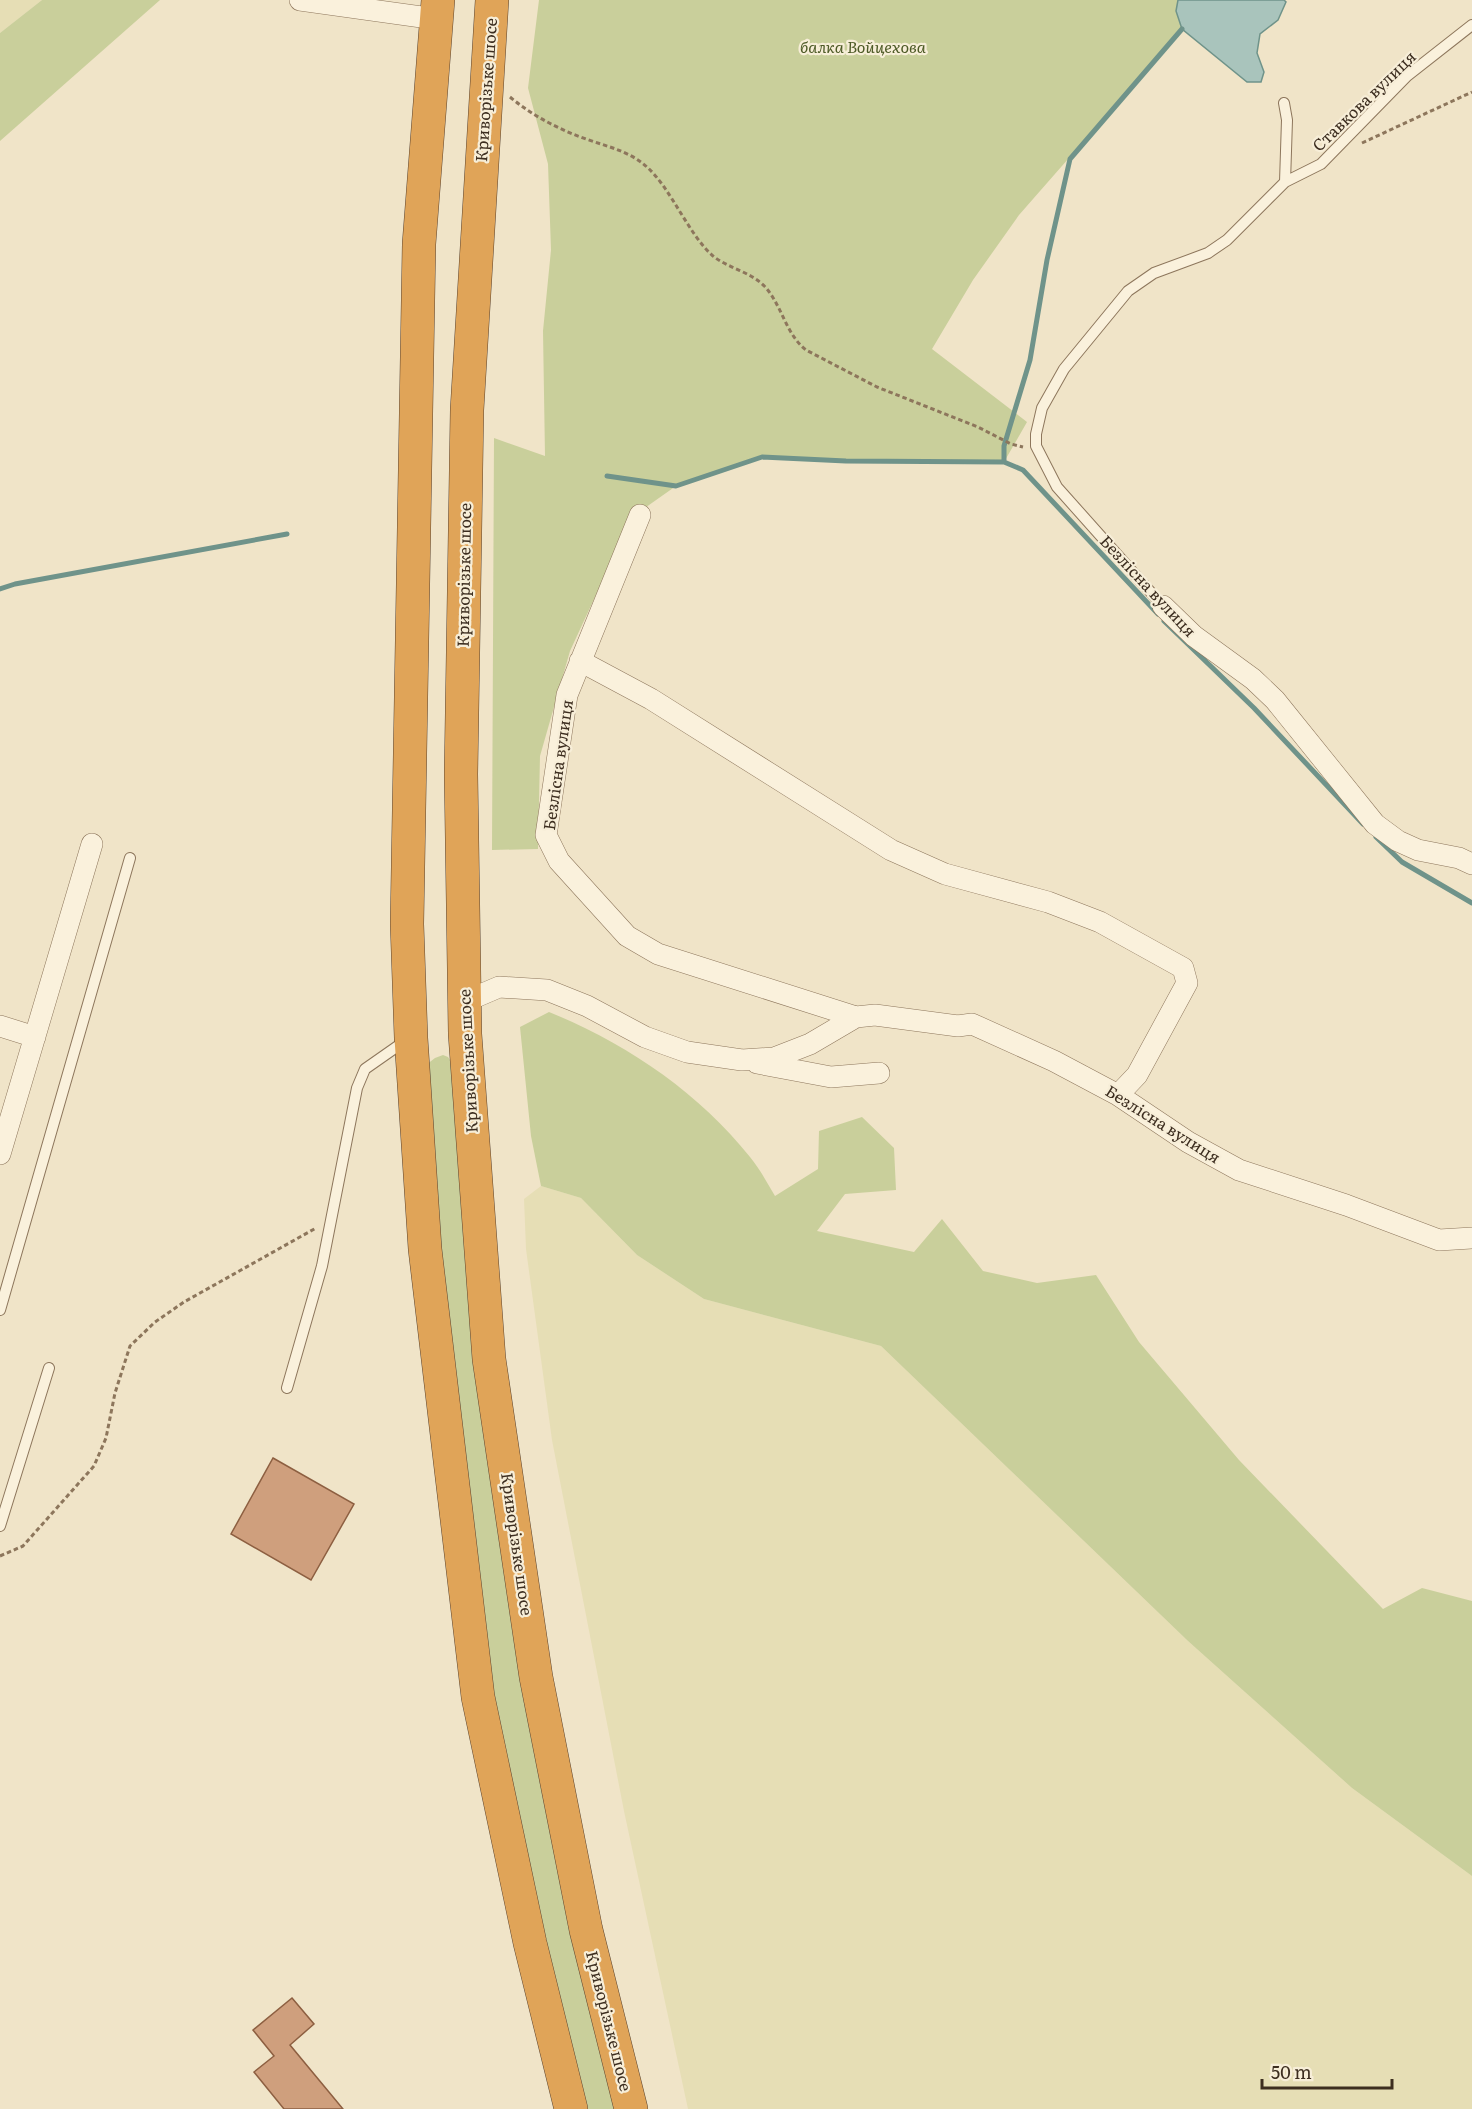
<svg xmlns="http://www.w3.org/2000/svg" width="1472" height="2109" viewBox="0 0 1472 2109" font-family="Literata,serif">
<style>
.farmland{fill:#e6deb5}
.green{fill:#c9cf9b}
.water{fill:#a9c4bc;stroke:#6f938a;stroke-width:1.5}
.lines{fill:none;stroke-linecap:round;stroke-linejoin:round}
.stream{stroke:#6f938a;stroke-width:5}
.building{fill:#cf9f7d;stroke:#8d5f41;stroke-width:1.5}
.lane-casing{stroke:#8d765c;stroke-width:12}
.street-casing{stroke:#8d765c;stroke-width:22}
.highway-casing{stroke:#5b4430;stroke-width:34}
.path{stroke:#8d765c;stroke-width:3;stroke-dasharray:4.5 3;stroke-linecap:butt}
.lane{stroke:#faf1dc;stroke-width:10}
.street{stroke:#faf1dc;stroke-width:21}
.highway{stroke:#e0a458;stroke-width:33}
.labels{text-anchor:middle;stroke-width:4.5;stroke-linejoin:round;paint-order:stroke}
.park-label{font-size:16px;font-style:italic;fill:#4d5a26;stroke:#f7eed8}
.street-label{font-size:16px;fill:#3d2e20;stroke:#f7eed8}
</style>
<rect width="100%" height="100%" fill="#f0e4c8"/>
<path class="farmland" d="M0 0H42L0 33Z
M541 1186 581 1198 637 1255 704 1299 881 1346 1188 1641 1352 1788 1472 1876V2109H688L624 1811 552 1440 526 1249 524 1199Z"/>
<path class="green" d="M42 0H160L0 141V33Z
M539 0H1178L1176 11 1182 29 1019 215 973 280 932 349 1027 422 1004 462 846 461 762 457 676 486 632 517 570 651 540 756 538 849 492 850 494 438 545 456 543 331 551 250 548 164 528 88Z
M549 1012C626 1043 698 1092 750 1157 760 1169 767 1183 775 1196L818 1169 819 1131 862 1117 894 1148 896 1190 845 1194 817 1231 914 1252 942 1219 983 1271 1037 1283 1096 1275 1139 1342 1239 1460 1383 1609 1422 1588 1472 1601V1876L1352 1788 1188 1641 881 1346 704 1299 637 1255 581 1198 541 1186 531 1136 520 1027Z
M443 1055 448 1057 454 1066 620 2109H584L539 1932 488 1665 432 1242 426 1065 435 1058Z"/>
<path class="water" d="M1178 0H1284L1286 2 1278 20 1260 34 1257 53 1264 72 1261 82H1247L1182 29 1176 11Z"/>
<g class="lines">
<path class="stream" d="M1004 462 1023 470 1158 614
M607 476 676 486 762 457 846 461 1004 462V446L1030 360 1047 260 1070 159 1182 29
M0 589 15 584 287 534
M1164 621 1254 708 1363 824
M1376 837 1402 862 1472 903"/>
</g>
<path class="building" d="M273 1458 354 1504 311 1580 231 1534Z
M292 1998 314 2024 290 2045 343 2109H284L254 2072 274 2056 253 2030Z"/>
<g class="lines">
<g class="lane-casing">
<path id="lane" d="M1284 103 1287 120 1285 182
M1163 606 1057 487 1036 446V434L1042 408 1064 369 1128 291 1154 273 1208 253 1227 240 1285 182 1321 164 1407 76 1472 25
M0 1310 130 858
M287 1388 322 1266 357 1088 365 1069 405 1041
M0 1526 49 1368"/>
</g>
<g class="street-casing">
<path id="street" d="M300 0 436 19
M640 515 567 695 546 835 559 861 627 936 658 954 856 1017
M1163 606 1194 636 1253 679 1275 700 1375 824 1398 841 1418 850 1459 858 1472 864
M580 661 651 699 891 850 945 874 1048 902 1100 922 1183 968 1187 983 1137 1075 1118 1095
M464 1002 499 987 547 990 587 1006 645 1037 687 1052 742 1060 774 1058 810 1044 856 1017 875 1015 958 1026 972 1024 1054 1061 1118 1095 1188 1142 1239 1170 1346 1205 1439 1240 1472 1238
M0 1026 35 1037
M757 1063 831 1077 879 1073
M0 1154 92 844"/>
</g>
<g class="highway-casing">
<path id="highway" d="M438 0 419 244 407 924 411 1038 425 1249 478 1697 530 1943 571 2109
M492 0 467 410 461 774 465 1034 489 1359 536 1677 586 1930 631 2109"/>
</g>
<path class="path" d="M510 97C533 116 558 129 586 139 608 147 630 151 648 168 671 189 689 235 713 256 729 269 753 272 767 289 783 309 786 334 806 350L877 387 978 427 1011 444 1023 447
M1362 143 1472 92
M0 1556 23 1546 94 1466 106 1438 115 1393 130 1346 155 1322 184 1302 316 1228"/>
<use href="#lane" class="lane"/>
<use href="#street" class="street"/>
<use href="#highway" class="highway"/>
</g>
<g class="labels">
<g class="park-label">
<text x="863" y="53">балка Войцехова</text>
</g>
<g class="street-label">
<text transform="translate(486 90) rotate(-86)" y="6">Криворізьке шосе</text>
<text transform="translate(1364 101) rotate(-44)" y="6">Ставкова вулиця</text>
<text transform="translate(464 575) rotate(-89)" y="6">Криворізьке шосе</text>
<text transform="translate(1148 586) rotate(47)" y="6">Безлісна вулиця</text>
<text transform="translate(558 765) rotate(-82)" y="6">Безлісна вулиця</text>
<text transform="translate(468 1061) rotate(-93)" y="6">Криворізьке шосе</text>
<text transform="translate(1163 1124) rotate(32)" y="6">Безлісна вулиця</text>
<text transform="translate(517 1544) rotate(82)" y="6">Криворізьке шосе</text>
<text transform="translate(609 2021) rotate(76)" y="6">Криворізьке шосе</text>
</g>
</g>
<path d="M1262 2079v9h130v-9" fill="none" stroke="#3d2e20" stroke-width="3"/>
<text x="1271" y="2079" font-size="18" fill="#3d2e20" stroke="#f7eed8" stroke-width="4.5" paint-order="stroke">50 m</text>
</svg>
